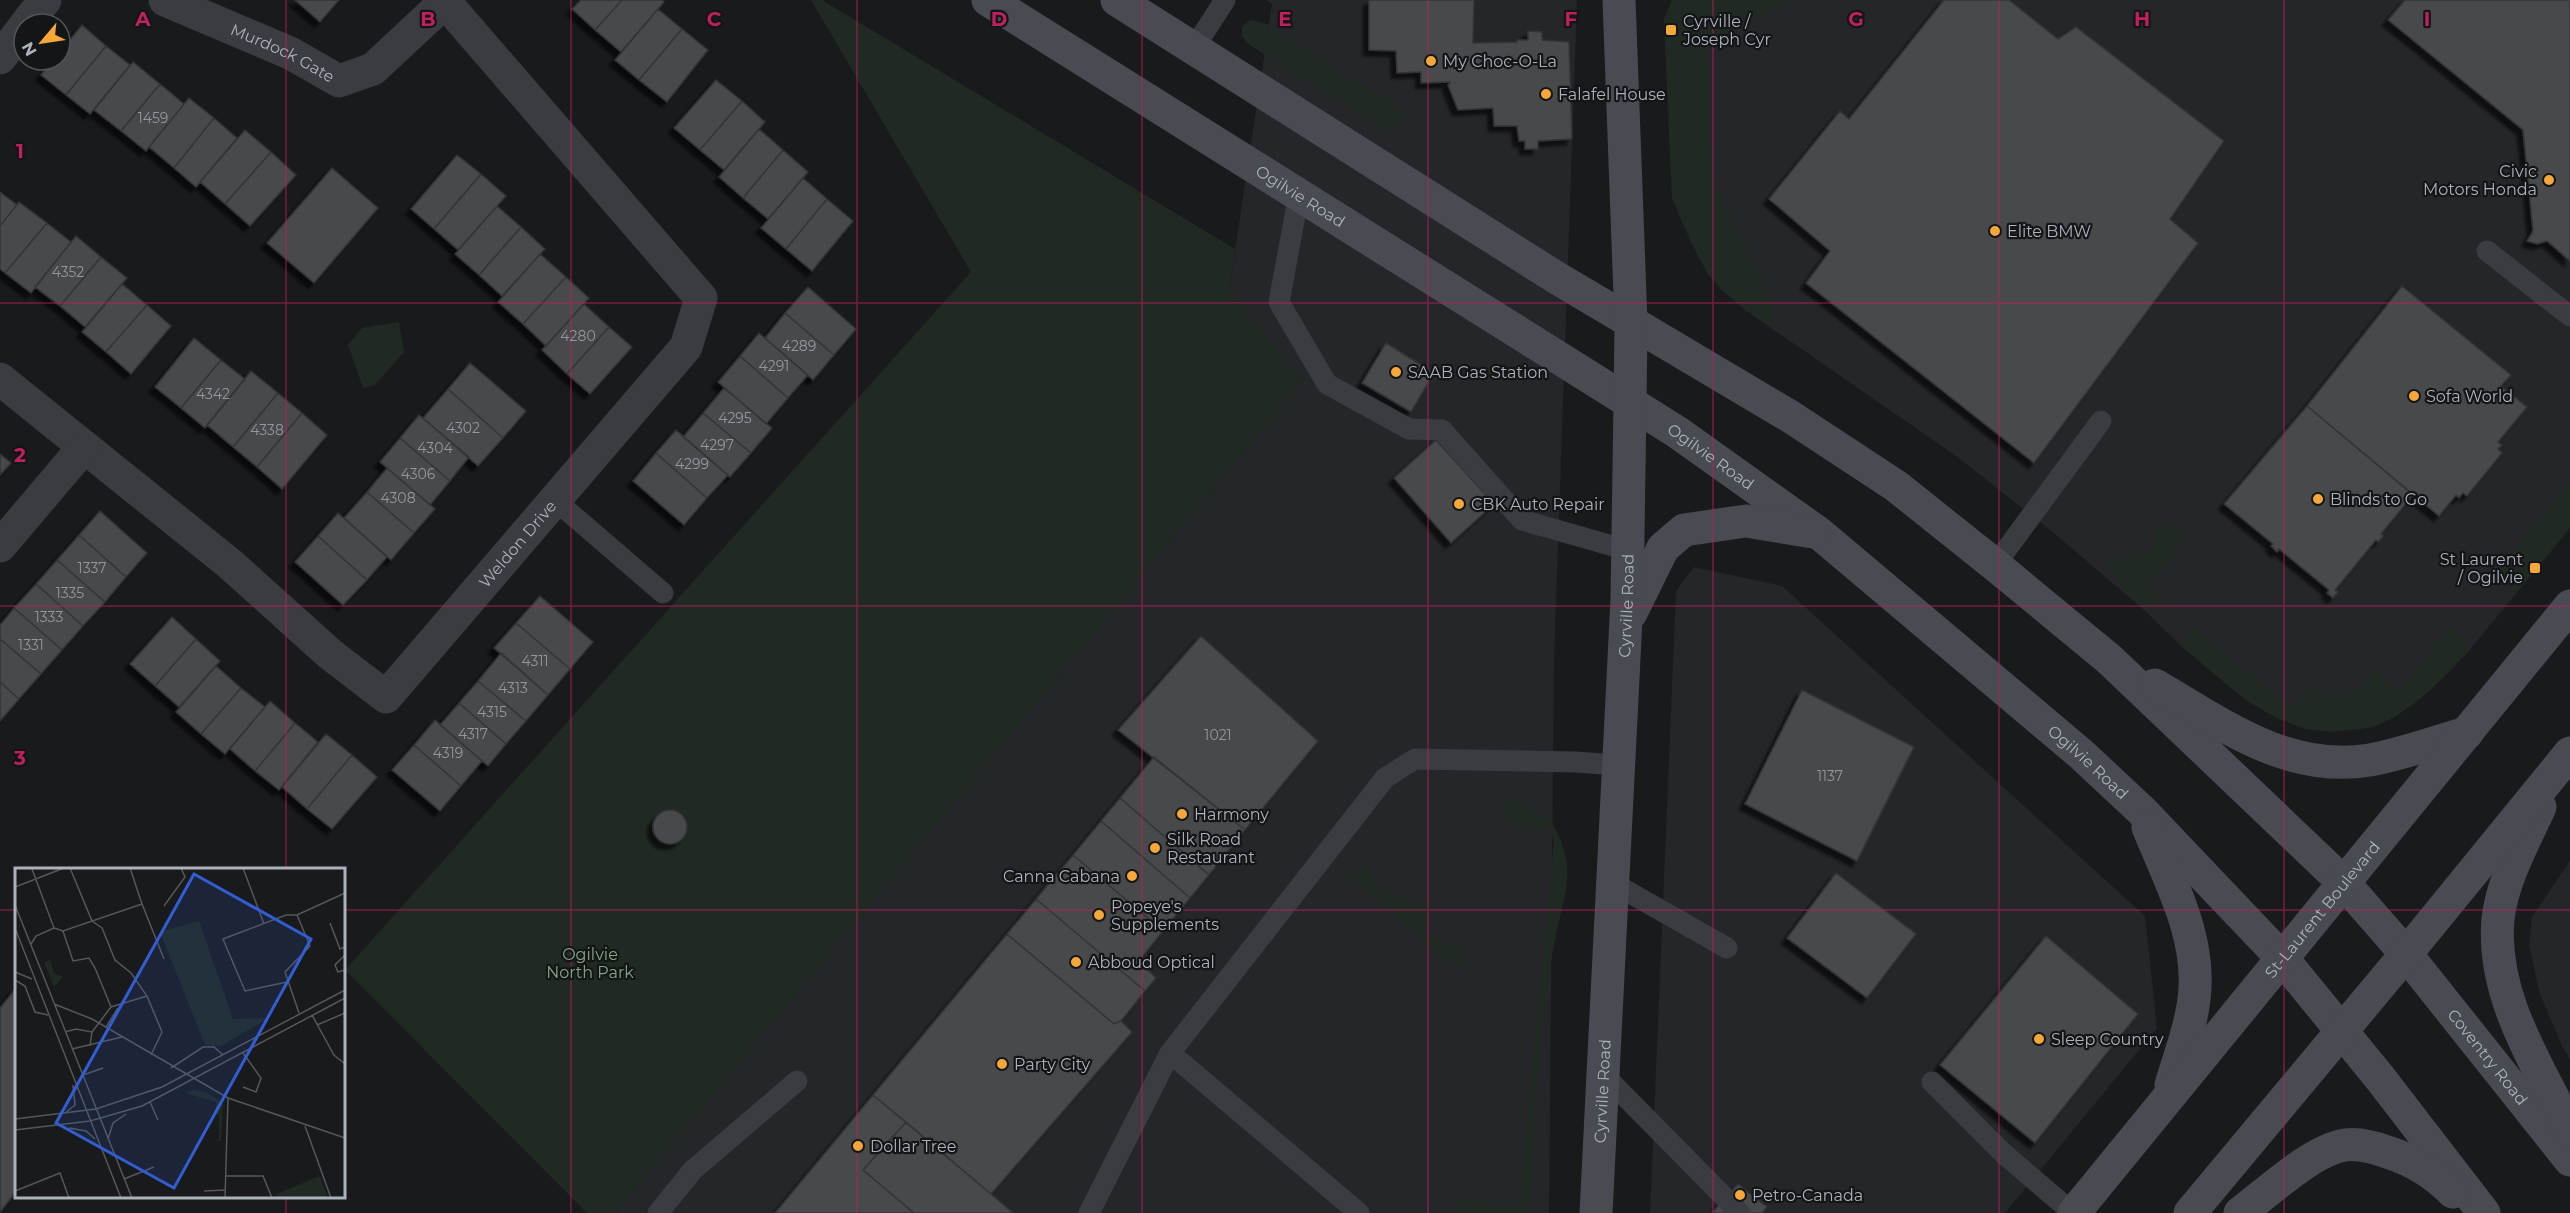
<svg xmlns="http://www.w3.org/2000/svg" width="2570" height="1213" viewBox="0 0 2570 1213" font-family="Montserrat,sans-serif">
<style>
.built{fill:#252629}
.green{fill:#212a22}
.building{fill:#46484c;stroke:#333438;stroke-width:1.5;filter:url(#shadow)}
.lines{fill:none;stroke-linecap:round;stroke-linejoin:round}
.service{stroke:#3a3c41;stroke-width:21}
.minor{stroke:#3a3c41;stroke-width:33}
.secondary{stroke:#484b51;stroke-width:33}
.grid{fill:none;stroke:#c12060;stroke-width:1.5;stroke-opacity:0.55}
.poi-dot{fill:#f5a739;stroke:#141517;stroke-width:2}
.labels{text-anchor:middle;stroke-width:4.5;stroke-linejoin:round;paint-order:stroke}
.number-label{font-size:14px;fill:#9298a0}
.poi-label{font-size:16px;fill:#acb2bc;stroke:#141517;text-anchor:start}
.street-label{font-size:16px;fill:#acb2bc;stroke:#141517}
.park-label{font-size:16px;fill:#83a783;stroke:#141517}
.inset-road{fill:none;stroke:#54575c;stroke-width:1.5}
.view{fill:#325dd4;fill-opacity:0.15;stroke:#325dd4;stroke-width:3}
.inset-edge{fill:none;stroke:#acb2bc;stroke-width:3}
.grid-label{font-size:20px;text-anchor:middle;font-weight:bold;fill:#c12060;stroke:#141517;stroke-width:4.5;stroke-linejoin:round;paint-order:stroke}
</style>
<defs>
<filter id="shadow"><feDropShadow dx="-5.5" dy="5.5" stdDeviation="1.5" flood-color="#0009"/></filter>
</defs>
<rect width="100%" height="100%" fill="#191a1c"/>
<path class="built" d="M1266 0H1577L1554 661 1549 1213H616L1303 381 1229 291 1272 4Z
M1672 0H2570V528L2468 652 2428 692 2401 712 2374 726 2332 732 2305 729 2275 717 2247 701 2180 645 2144 610 2049 529 1956 456 1745 310 1724 292 1708 274 1692 244 1672 198 1664 19Z
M1694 567 1782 586 2145 916 2157 1028 2005 1213H1650L1676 591Z
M2570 861V1059L2562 1046 2540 994 2529 945 2532 917Z"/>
<path class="green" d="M811 0H822L1235 249 1229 291 1303 381 616 1213H587L345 970 971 272Z
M1672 0H1793L1706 44 1712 177 1769 294 1774 312 1771 328 1724 292 1708 274 1692 244 1672 198 1664 19Z
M1250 20 1267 24 1406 112 1393 135 1248 44 1242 36V26Z
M399 322 404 352 375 385 363 388 348 345 362 328Z
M2570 485V528L2517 592 2506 591 2497 581 2495 571Z
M2171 524 2187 538 2150 583 2162 602 2144 610 2131 598 2105 562 2153 549 2155 526Z
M2452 625 2463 636 2468 652C2441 680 2413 711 2376 726 2368 729 2358 729 2349 730 2279 739 2230 686 2180 645L2195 627 2291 709 2311 686 2337 697 2361 687 2374 670 2398 690Z
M1504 795C1536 804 1555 817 1564 850 1573 879 1561 908 1556 935 1551 958 1548 981 1545 1003 1536 1071 1536 1140 1529 1208L1526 1213H1449L1459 1200 1519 1205 1554 842 1551 830 1510 828 1506 826Z
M1372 867 1376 887 1396 897 1433 901 1424 934 1463 947 1465 974 1344 874Z"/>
<path class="building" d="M295 0H339L320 22Z
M581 0H622L595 30 572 9Z
M622 0H662L664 2 621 52 595 30Z
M1369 0H1474L1473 43 1517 42V40H1528V31L1542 32V40L1569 42 1572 139 1538 141V149H1525V141H1519L1517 126H1494L1493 108 1458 110 1448 85 1450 82 1421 83V72L1397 73 1396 51 1369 50Z
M1944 0H2009L2058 39 2076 27 2224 141 2170 219 2198 243 2034 463 1806 283 1830 251 1769 199 1840 111 1849 119Z
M2405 0H2570V261L2547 241 2537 244 2527 241 2533 231 2523 130 2388 20Z
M658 9 682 29 639 80 615 60Z
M82 25 106 46 66 95 41 75 53 60H60V52Z
M682 29 708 50 667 102 639 80Z
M106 46 130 65 90 114 66 95Z
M133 62 160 84 121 131 94 110Z
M716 80 742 101 700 150 674 128Z
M160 84 184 104 146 151 121 131Z
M189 98 214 118 174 168 149 147Z
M742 101 765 122 724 170 700 150Z
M214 118 237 138 196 187 174 168Z
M759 129 783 150 743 198 719 177Z
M245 130 271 152 225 204 200 182Z
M783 150 808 172 768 219 743 198Z
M271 152 296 175 250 226 225 204Z
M457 155 481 174 434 229 411 209Z
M332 168 378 208 314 283 267 243Z
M481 174 506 196 458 250 434 229Z
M803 178 827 199 786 249 761 228Z
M0 192 17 205 0 226Z
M827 199 853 221 812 271 786 249Z
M19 202 47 223 5 273 0 269V226Z
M497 206 521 227 479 275 455 254Z
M47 223 71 242 31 293 5 273Z
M521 227 545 249 502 296 479 275Z
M76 236 101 257 60 306 35 287Z
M540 254 566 277 523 324 498 302Z
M101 257 127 278 85 327 60 306Z
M566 277 589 298 546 346 523 324Z
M122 284 147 305 106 352 82 332Z
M2402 286 2511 375 2501 386 2527 407 2498 442 2502 445 2498 449 2502 453 2467 496 2463 493 2459 498 2456 495 2439 516 2307 406Z
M808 287 856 329 834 355 785 313Z
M584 304 609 327 567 374 542 350Z
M147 305 171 326 131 374 106 352Z
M785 313 834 355 813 380 765 338Z
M609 327 632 347 590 394 567 374Z
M759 333 808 375 788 398 740 356Z
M194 338 221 360 181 408 155 387Z
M1386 343 1434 373 1411 412 1362 383Z
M740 356 788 398 766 424 718 382Z
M221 360 245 379 205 428 181 408Z
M470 363 526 411 503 438 448 389Z
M251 371 278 393 233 447 207 425Z
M724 388 772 428 751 453 703 413Z
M448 389 503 438 478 466 423 418Z
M278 393 302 413 257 467 233 447Z
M2307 406 2413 495 2381 534 2383 536 2378 542 2376 540 2335 590 2338 592 2333 598 2327 593 2329 590 2279 549 2277 552 2271 546 2273 544 2224 504Z
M302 413 327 435 282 489 257 467Z
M703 413 751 453 730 477 683 437Z
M419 415 469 457 450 481 400 438Z
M676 430 728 475 707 498 656 453Z
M400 438 450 481 430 505 380 462Z
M1436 440 1494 504 1451 543 1394 478Z
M656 453 707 498 684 525 633 481Z
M0 454 11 463 0 475Z
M387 468 435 509 414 533 367 492Z
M367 492 414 533 391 560 344 518Z
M100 511 147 553 126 577 79 535Z
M338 513 387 557 367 580 318 536Z
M79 535 126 577 105 602 57 560Z
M318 536 367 580 343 605 295 562Z
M57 560 105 602 83 626 36 584Z
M36 584 83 626 62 650 14 608Z
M540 596 593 642 570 669 516 623Z
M14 608 62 650 41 674 0 639V625Z
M172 617 196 639 155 686 130 664Z
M516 623 570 669 548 695 494 648Z
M1201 636 1318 741 1245 830 1118 730Z
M0 639 41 674 19 699 0 682Z
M196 639 220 661 179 707 155 686Z
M501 653 548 695 526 721 478 681Z
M216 666 241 688 201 734 176 712Z
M478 681 526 721 506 744 459 703Z
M0 682 19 699 0 721Z
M241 688 265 707 225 754 201 734Z
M1802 690 1914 747 1857 861 1745 804Z
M270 701 295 723 255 771 230 749Z
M459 703 506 744 488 766 440 725Z
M435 720 482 761 461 786 414 745Z
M295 723 318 742 279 790 255 771Z
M326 734 352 755 307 809 282 787Z
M414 745 461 786 440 811 392 770Z
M352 755 377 777 332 829 307 809Z
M1154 757 1245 830 1209 875 1120 798Z
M1120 798 1209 875 1190 898 1101 821Z
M653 827a17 17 0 1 1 34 0a17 17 0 1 1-34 0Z
M1101 821 1190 898 1163 931 1073 855Z
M1073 855 1163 931 1139 961 1156 978 1145 991 1036 899Z
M1836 873 1916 934 1867 998 1787 938Z
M1036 899 1145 991 1121 1021 1114 1024 1007 934Z
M1007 934 1114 1024 1121 1021 1132 1032 991 1194 873 1095Z
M2046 936 2138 1014 2035 1143 1940 1065Z
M16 988V1192L0 1212V1008Z
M873 1095 906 1122 863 1170 914 1213H775Z
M906 1122 991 1194 1013 1213H914L863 1170Z
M1738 1184 1767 1207 1762 1213H1712Z"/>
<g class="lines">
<path class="service" d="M1194 48 1225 0
M1299 194 1279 302 1327 384 1409 429 1442 430 1522 520 1627 550
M2487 251 2570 316
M555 500 663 593
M1995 565 2101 421
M1611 882 1727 948
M1170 1053 1359 1213
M1602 1073 1740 1213
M1932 1082 2003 1153 2073 1213
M658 1213 693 1170 797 1081
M1089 1213 1170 1053 1385 778 1415 759 1576 762 1617 765"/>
<g class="minor">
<path id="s1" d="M165 0 290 53 339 81 373 69 447 0"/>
<path d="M26 24 45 0"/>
<path d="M0 58 24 27"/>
<path id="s2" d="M0 379 230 564 330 654 386 697 686 347 701 298 445 2"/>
<path d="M0 546 84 447"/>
</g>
<g class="secondary">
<path id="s3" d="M988 0 1677 432 1820 534 2081 754 2142 811 2282 958 2380 1078 2484 1213"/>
<path id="s4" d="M1117 0 1557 278 1791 417 1896 486 1995 565 2109 659 2344 883 2406 954 2570 1160"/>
<path d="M1631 613 1663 548 1684 530 1746 521 1813 532"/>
<path d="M2155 685C2222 724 2288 774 2370 760 2403 754 2435 742 2467 733"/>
<path d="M2540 807C2524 842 2502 881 2498 919 2491 997 2538 1064 2570 1131"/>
<path d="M2148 827C2170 882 2202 938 2194 999 2191 1028 2179 1057 2171 1085"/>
<path id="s5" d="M1596 1213 1627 599 1630 403 1631 323 1619 0"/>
<path id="s6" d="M2074 1213 2570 606"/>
<path d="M2190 1213 2406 954 2570 753"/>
<path d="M2240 1213C2267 1193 2312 1150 2345 1145 2360 1143 2376 1148 2390 1153 2415 1161 2434 1173 2453 1192"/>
</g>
</g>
<path class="grid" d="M286 0V870M571 0V1213M857 0V1213M1142 0V1213M1428 0V1213M1713 0V1213M1999 0V1213M2284 0V1213M0 303H2570M0 606H2570M0 910H16M344 910H2570M286 1196V1213"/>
<g class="poi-dot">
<rect x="1665" y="24" width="12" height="12" rx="3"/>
<circle cx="1431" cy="61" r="6"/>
<circle cx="1546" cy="94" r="6"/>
<circle cx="2549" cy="180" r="6"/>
<circle cx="1995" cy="231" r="6"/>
<circle cx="1396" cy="372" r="6"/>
<circle cx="2414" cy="396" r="6"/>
<circle cx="2318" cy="499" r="6"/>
<circle cx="1459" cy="504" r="6"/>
<rect x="2529" y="562" width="12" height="12" rx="3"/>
<circle cx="1182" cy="814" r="6"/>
<circle cx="1155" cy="848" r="6"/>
<circle cx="1132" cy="876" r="6"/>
<circle cx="1099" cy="915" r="6"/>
<circle cx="1076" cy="962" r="6"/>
<circle cx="2039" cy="1039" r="6"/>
<circle cx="1002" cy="1064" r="6"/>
<circle cx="858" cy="1146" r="6"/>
<circle cx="1740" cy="1195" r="6"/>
</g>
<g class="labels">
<g class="number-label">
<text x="153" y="123">1459</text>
<text x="68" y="277">4352</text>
<text x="578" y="341">4280</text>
<text x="799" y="351">4289</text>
<text x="774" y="371">4291</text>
<text x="213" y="399">4342</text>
<text x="735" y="423">4295</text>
<text x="463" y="433">4302</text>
<text x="267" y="435">4338</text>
<text x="717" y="450">4297</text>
<text x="435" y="453">4304</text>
<text x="692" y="469">4299</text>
<text x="418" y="479">4306</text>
<text x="398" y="503">4308</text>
<text x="92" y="573">1337</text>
<text x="70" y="598">1335</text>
<text x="49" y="622">1333</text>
<text x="31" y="650">1331</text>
<text x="535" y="666">4311</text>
<text x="513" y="693">4313</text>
<text x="492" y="717">4315</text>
<text x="473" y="739">4317</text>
<text x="1218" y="740">1021</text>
<text x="448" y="758">4319</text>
<text x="1830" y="781">1137</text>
</g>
<g class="poi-label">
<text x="1683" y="27">Cyrville /<tspan x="1683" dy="18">Joseph Cyr</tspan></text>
<text x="1443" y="67">My Choc-O-La</text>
<text x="1558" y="100">Falafel House</text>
<text x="2537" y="177" text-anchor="end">Civic<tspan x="2537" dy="18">Motors Honda</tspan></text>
<text x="2007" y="237">Elite BMW</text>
<text x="1408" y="378">SAAB Gas Station</text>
<text x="2426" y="402">Sofa World</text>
<text x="2330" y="505">Blinds to Go</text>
<text x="1471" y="510">CBK Auto Repair</text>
<text x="2523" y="565" text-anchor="end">St Laurent<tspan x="2523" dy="18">/ Ogilvie</tspan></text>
<text x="1194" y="820">Harmony</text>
<text x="1167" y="845">Silk Road<tspan x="1167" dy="18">Restaurant</tspan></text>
<text x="1120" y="882" text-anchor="end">Canna Cabana</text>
<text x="1111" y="912">Popeye's<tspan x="1111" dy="18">Supplements</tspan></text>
<text x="1088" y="968">Abboud Optical</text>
<text x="2051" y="1045">Sleep Country</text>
<text x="1014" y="1070">Party City</text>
<text x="870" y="1152">Dollar Tree</text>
<text x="1752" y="1201">Petro-Canada</text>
</g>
<g class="street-label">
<text dy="6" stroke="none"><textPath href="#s1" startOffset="129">Murdock Gate</textPath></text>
<text dy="6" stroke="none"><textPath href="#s3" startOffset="369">Ogilvie Road</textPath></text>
<text dy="6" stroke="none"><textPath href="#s3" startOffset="855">Ogilvie Road</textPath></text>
<text dy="6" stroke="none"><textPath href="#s2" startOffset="702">Weldon Drive</textPath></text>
<text dy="6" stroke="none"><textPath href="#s5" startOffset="608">Cyrville Road</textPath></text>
<text dy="6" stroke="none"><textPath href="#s3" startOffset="1341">Ogilvie Road</textPath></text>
<text dy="6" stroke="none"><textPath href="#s6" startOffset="392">St-Laurent Boulevard</textPath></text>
<text dy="6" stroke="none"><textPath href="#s4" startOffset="1743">Coventry Road</textPath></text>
<text dy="6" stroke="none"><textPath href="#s5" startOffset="122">Cyrville Road</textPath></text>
</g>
<g class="park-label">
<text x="590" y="960">Ogilvie<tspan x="590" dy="18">North Park</tspan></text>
</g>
</g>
<g transform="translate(15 868)">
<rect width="330" height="330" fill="#191a1c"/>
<path d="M184 53 218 151 254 150 206 178 190 177 145 64ZM35 92 39 105 48 109 39 119 29 94ZM178 222 188 223 208 234 206 273 200 272 204 271V248L200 246 201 234 170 225ZM305 308 313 330H263L261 326Z" fill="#212a22"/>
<path class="inset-road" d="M55 0 77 53 87 60 100 92 116 105 132 128 147 164 136 187M115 0 127 36M228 0 249 56M17 1 39 60M0 19 49 0M0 37 117 330M149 38 170 9 166 0M282 47 295 78 270 104 284 145M315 55 325 81 330 79M0 60 106 330M48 63 58 93 74 90 80 100 96 139M16 76 21 68 39 60 48 63 127 36 149 91M330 87 320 97 323 104 330 102M0 104 17 111M0 112 10 118 20 144 33 147M272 114 230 123 208 71 271 47H282L330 25M39 136 77 151 213 230 330 270M297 147 319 187 330 196M302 157 330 145M91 159 103 140M50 164 61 161 77 164 75 178M77 164 96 139 132 128M57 181 107 169M228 185 246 210 241 224 228 219M156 200 188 179H199L208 187M68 207 88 200M135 234 143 252M50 245 60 237 58 217M0 251 81 241 147 219 330 122M290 258 316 330M54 260 71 263 80 271M0 262 75 253 127 238 330 130M93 271 98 255 111 246M210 308H248L257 330M109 311 139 299M0 323 45 305 54 330M189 323 210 322M210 330 213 230"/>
<path class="view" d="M179 6 296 71 159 320 41 255Z"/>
<rect width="330" height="330" class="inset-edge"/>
</g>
<g class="grid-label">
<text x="143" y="26">A</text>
<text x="428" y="26">B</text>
<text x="714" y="26">C</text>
<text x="999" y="26">D</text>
<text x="1285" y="26">E</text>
<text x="1571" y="26">F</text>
<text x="1856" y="26">G</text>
<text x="2142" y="26">H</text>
<text x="2427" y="26">I</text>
<text x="20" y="158">1</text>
<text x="20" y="462">2</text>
<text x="20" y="765">3</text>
</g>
<g transform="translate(42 42) rotate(241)"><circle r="28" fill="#141517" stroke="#515459" stroke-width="1.5"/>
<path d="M0-4.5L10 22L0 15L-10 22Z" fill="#f5a739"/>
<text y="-9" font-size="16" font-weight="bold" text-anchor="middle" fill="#acb2bc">N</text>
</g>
</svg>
